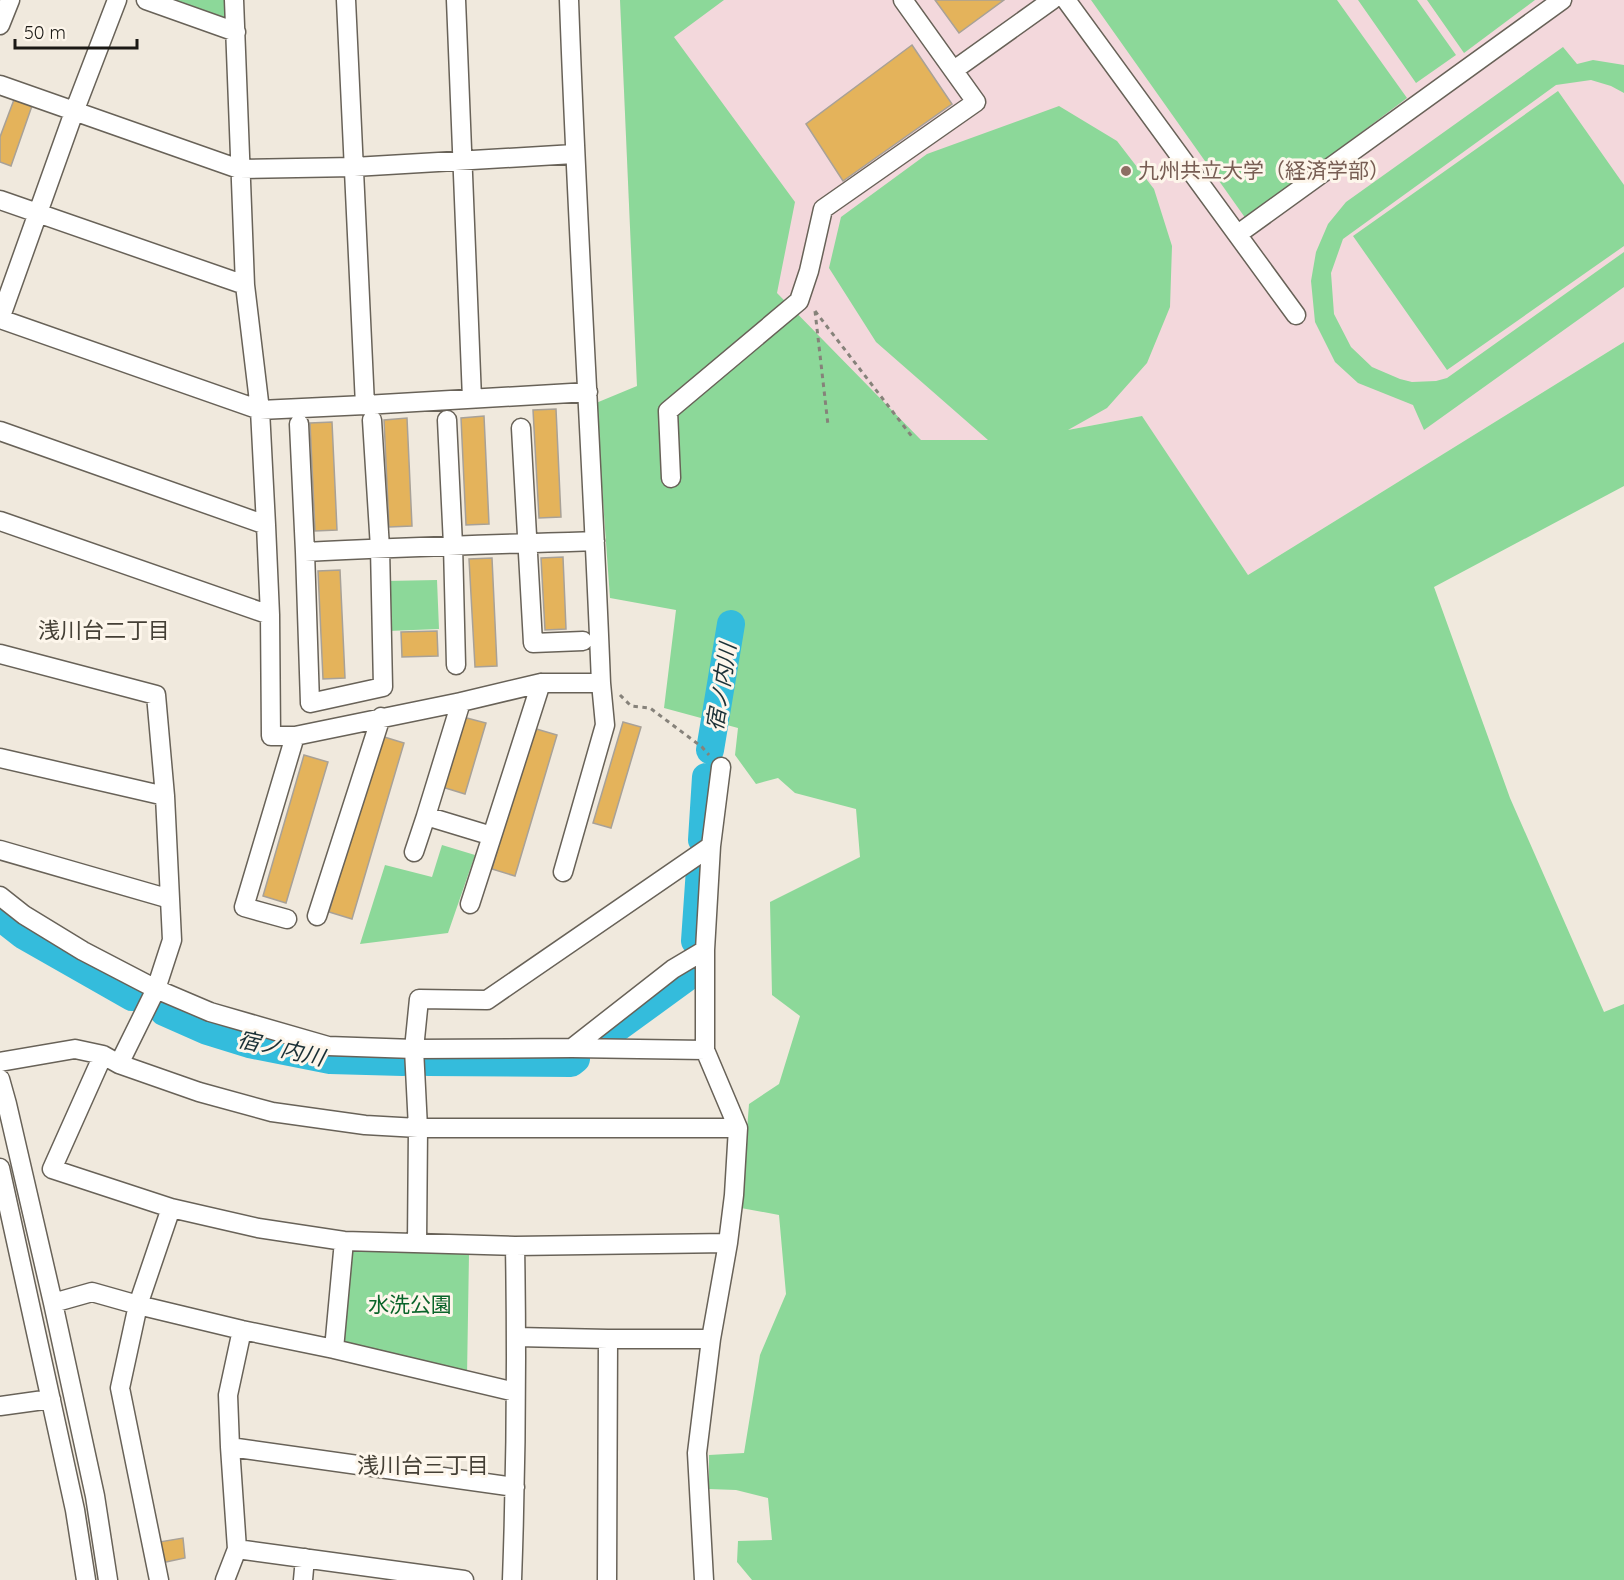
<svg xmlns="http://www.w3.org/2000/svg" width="1624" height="1580" viewBox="0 0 1624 1580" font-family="Quicksand,'Noto Sans JP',sans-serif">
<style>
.education{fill:#f3d8dc}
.green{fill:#8cd899}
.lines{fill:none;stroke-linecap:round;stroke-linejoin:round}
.river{stroke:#34bcdc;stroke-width:28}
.building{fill:#e4b35b;stroke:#a8a197;stroke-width:1.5}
.minor-casing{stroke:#686258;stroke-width:21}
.path{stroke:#86827a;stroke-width:3;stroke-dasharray:4.5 4.5;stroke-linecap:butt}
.minor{stroke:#fff;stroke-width:18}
.education-dot{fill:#8d6e63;stroke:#fdf6eb;stroke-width:2}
.labels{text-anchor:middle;stroke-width:6;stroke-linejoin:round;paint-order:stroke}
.education-label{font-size:21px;fill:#785e54;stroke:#fdf6eb;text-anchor:start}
.park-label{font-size:21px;fill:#0a642a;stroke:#fdf6eb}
.neighbourhood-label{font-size:22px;fill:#454036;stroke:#fdf6eb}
.water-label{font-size:22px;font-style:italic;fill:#1a3036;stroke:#fdf6eb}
</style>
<rect width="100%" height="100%" fill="#f0e9dd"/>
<path class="education" d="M620 0H1624V342L1248 575 1141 416 1011 441 909 454 637 386Z"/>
<path class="green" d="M166 0H230L226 19 221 20Z
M620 0H724L674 37 795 202 777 293 921 440H988L876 342 829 268 841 217 927 154 1059 106 1117 141 1154 189 1172 246 1170 307 1147 363 1107 408 1068 430 1142 416 1248 575 1624 342V486L1434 587 1510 798 1604 1012 1624 1004V1580H752L737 1562 738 1541 772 1540 768 1498 736 1490 709 1489V1455L744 1453 760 1355 786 1294 779 1215 741 1208 749 1104 779 1084 800 1016 772 995 770 902 860 857 856 809 795 793 778 778 756 784 735 755 738 728 664 708 676 610 610 598 596 403 637 386Z
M1091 0H1337L1407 98 1246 219Z
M1358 0H1417L1456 55 1416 83Z
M1427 0H1535L1464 53Z
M1563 47 1577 64 1593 60 1624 65V93L1611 86 1591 80 1556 85 1343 239 1331 273 1334 314 1351 347 1372 367 1400 379 1412 382 1436 381 1447 378 1624 252V287L1424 430 1413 405 1358 383 1335 362 1315 322 1311 281 1316 252 1328 224 1346 202Z
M1558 91 1624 185V246L1447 370 1353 236Z
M437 580 439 629 388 631 386 581Z
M442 845 475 855 448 933 360 944 385 865 432 877Z
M350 1247 469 1254 467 1376 338 1345Z"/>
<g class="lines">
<path class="river" d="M710 750 731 624
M702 840 706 777
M0 917 23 935 132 997
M695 941 700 869
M164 1012 207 1031 249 1044 330 1060 403 1062
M605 1037 693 973
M428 1062 571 1063 576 1059"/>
</g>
<path class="building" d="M935 0H1004L959 33Z
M912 45 952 104 843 181 806 124Z
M15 97 33 103 11 166 0 162V137Z
M556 409 561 517 539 518 533 410Z
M484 416 489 524 466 525 461 418Z
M407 418 412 526 389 527 384 420Z
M332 422 337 530 315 531 310 423Z
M563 557 566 629 545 630 541 558Z
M492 558 497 666 475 667 469 559Z
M340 570 345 678 323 679 318 571Z
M437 631 438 656 402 657 401 632Z
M463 717 486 723 465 794 442 787Z
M623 722 641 727 611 828 593 823Z
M533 728 557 735 515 876 492 869Z
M381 736 404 743 352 919 329 912Z
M304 755 328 762 286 903 263 896Z
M183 1538 185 1558 161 1563 159 1542Z"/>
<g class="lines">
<g class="minor-casing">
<path id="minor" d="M146 0 236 32
M234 0 245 285 260 410 266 525 270 615 271 736H295L461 702 541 683H601C592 455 577 228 569 0
M346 0 365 405
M456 0 472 399
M1066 0 1296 315
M0 25 10 0
M954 70 1052 0
M0 85 239 169 354 167 574 154
M0 200 245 285
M1238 234 1562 0
M0 319 260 410 365 405 588 392
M0 319 74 112 117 0
M372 420 380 548 383 687 310 703 305 552C402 547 499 544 595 541
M447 420 453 545 456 665
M299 424 305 552
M521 428 533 643 583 641
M0 431 266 525
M671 478 668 411 799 301 809 271 823 209 976 102 903 0
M0 521 270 615
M0 654 156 695 165 796 172 940 156 989 119 1064
M461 702 426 816 492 836 541 683
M0 758 165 796
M0 850 170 899
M414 852 426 816
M563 872 605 725 601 683
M0 896 24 915 83 951 156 989 210 1012 328 1046 414 1049 572 1048 705 1050
M470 904 492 836
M317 916 381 717
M287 919 244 907 295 736
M572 1048 673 969 705 950
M103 1055 52 1169 171 1208 258 1228 344 1241 515 1246 728 1243
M0 1062 75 1049 103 1055 119 1064 199 1092 272 1112 365 1125 418 1128H738
M0 1079 7 1104 53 1303 95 1496 108 1580
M0 1168 75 1510 86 1580
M417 1243 418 1128 414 1049 419 999 487 1000 711 846
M53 1303 92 1292 138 1305 242 1330 334 1349 515 1392
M517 1337 608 1339H711
M334 1349 344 1241
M0 1406 51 1399
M230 1447 515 1487
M237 1549 464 1580
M159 1580 120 1388 138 1305 171 1208
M225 1580 237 1549 230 1447 228 1395 242 1330
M303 1580 305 1558
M512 1580C516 1469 517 1357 515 1246
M607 1580 608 1339
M704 1580 697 1453 711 1339 728 1243 734 1195 738 1128 705 1050V950L711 846 721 767"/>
</g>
<path class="path" d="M815 311 913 438
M815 311 828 425
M620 695 631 706 650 708 702 747 709 755"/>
<use href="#minor" class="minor"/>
</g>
<circle class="education-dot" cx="1126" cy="171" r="6"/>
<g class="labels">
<g class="education-label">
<text x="1138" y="178">九州共立大学（経済学部）</text>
</g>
<g class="park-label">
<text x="410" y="1312">水洗公園</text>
</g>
<g class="neighbourhood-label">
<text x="104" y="638">浅川台二丁目</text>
<text x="423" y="1473">浅川台三丁目</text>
</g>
<g class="water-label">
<text transform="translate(721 687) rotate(-81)" y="8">宿ノ内川</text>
<text transform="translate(281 1048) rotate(13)" y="8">宿ノ内川</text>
</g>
</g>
<path d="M15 39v9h122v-9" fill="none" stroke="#1b1915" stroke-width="3"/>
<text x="24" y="39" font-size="18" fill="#1b1915" stroke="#fdf6eb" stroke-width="4.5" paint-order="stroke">50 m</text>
</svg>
